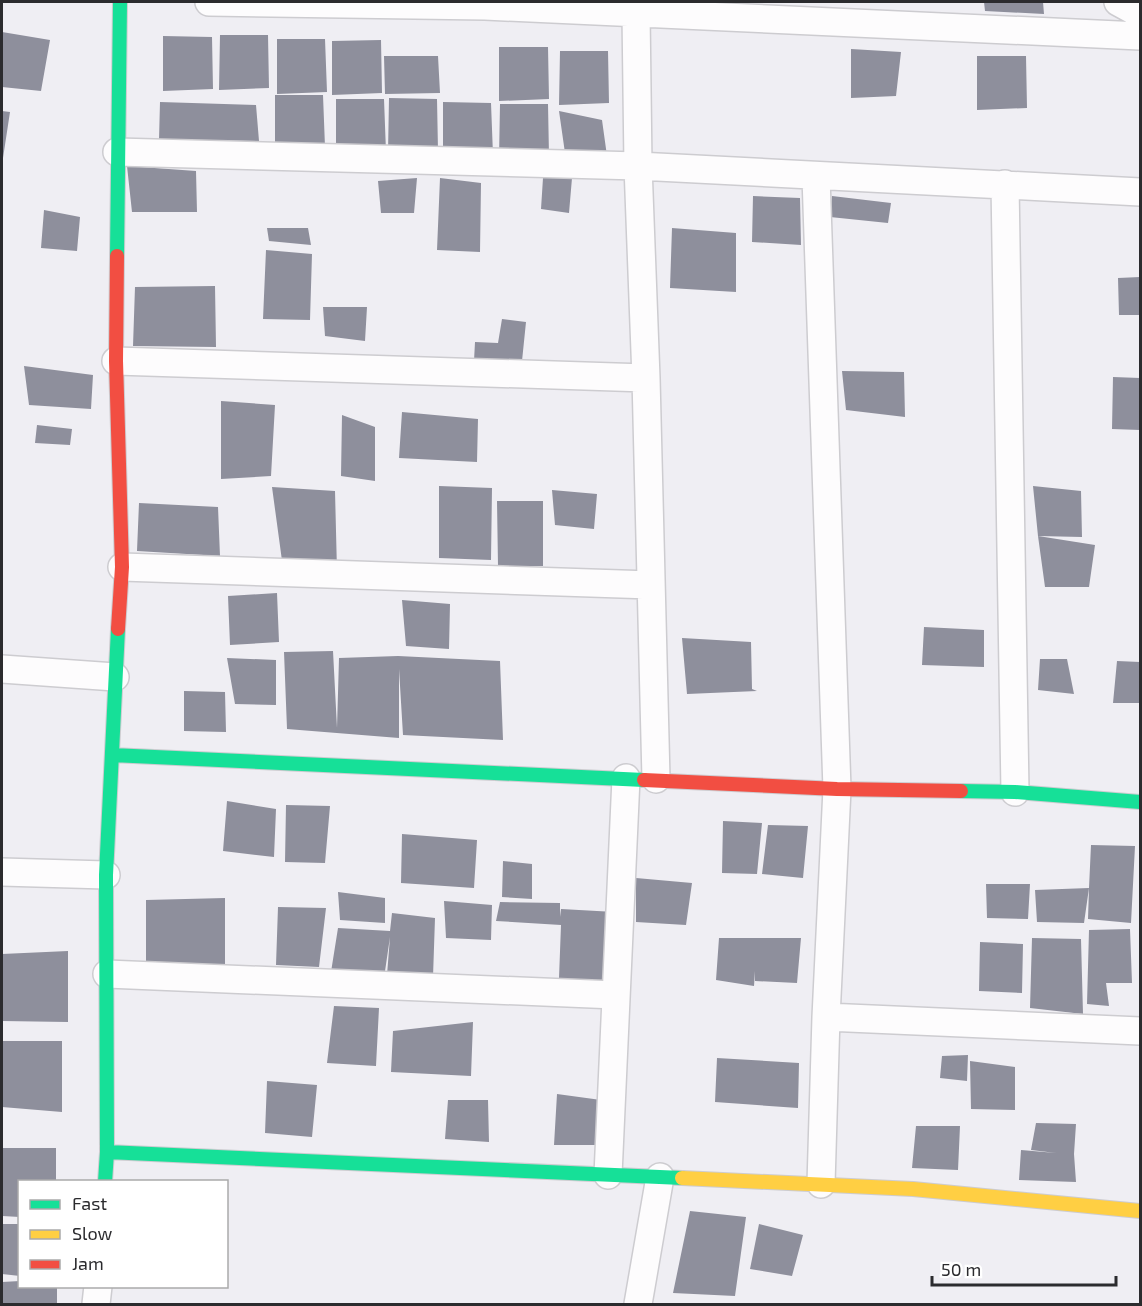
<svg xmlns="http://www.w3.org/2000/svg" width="1142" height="1306" viewBox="0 0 1142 1306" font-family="'Exo 2',sans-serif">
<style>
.building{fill:#8e8f9c}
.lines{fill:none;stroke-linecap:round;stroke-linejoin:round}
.street-casing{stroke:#cdccd0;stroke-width:30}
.fast-casing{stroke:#cdccd0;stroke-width:16}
.slow-casing{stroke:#cdccd0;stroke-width:16}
.jam-casing{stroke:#cdccd0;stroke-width:16}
.street{stroke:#fdfcfd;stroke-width:27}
.fast{stroke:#16e098;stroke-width:14}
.slow{stroke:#ffcf43;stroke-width:14}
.jam{stroke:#f24e42;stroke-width:14}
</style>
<rect width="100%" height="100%" fill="#efeef3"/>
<path class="building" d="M984 2H1043L1044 14 985 11Z
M2 32 50 40 41 91 2 87Z
M220 35H268L269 88 219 90Z
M163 36 212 37 213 89 163 91Z
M277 39H325L327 92 277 94Z
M381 40 382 93 332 95V41Z
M499 47H548L549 99 499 101Z
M851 49 901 52 896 96 851 98Z
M560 51H608L609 103 559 105Z
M384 56H438L440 93 385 94Z
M977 56H1026L1027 108 977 110Z
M275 95H323L325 147 275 149Z
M389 98 437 99 438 151 388 153Z
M336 99H384L386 152 336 154Z
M160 102 256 105 259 141 159 140Z
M443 102 491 103 493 155 443 157Z
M500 104H548L549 156 499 159Z
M2 111 10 112 3 158H2Z
M559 111 602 120 607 156 565 153Z
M127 166 196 171 197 212H132Z
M417 178 414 213H381L378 181Z
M440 178 481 183 480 252 437 250Z
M543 178H572L569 213 541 209Z
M753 196 800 198 801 245 752 242Z
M832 196 891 203 888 223 830 217Z
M44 210 80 217 77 251 41 248Z
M267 228H308L311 245 269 241Z
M672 228 736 233V292L670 288Z
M266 250 312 254 310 320 263 319Z
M1140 277V315H1119L1118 278Z
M215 286 216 347 133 346 135 287Z
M323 307H367L365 341 325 336Z
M502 319 526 322 522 361H474L475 342 498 343Z
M24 366 93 375 91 409 29 405Z
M842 371 904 372 905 417 846 410Z
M1113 377 1140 378V430L1112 429Z
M221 401 275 405 271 476 221 479Z
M402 412 478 419 477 462 399 458Z
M342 415 375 427V481L341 476Z
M37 425 72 429 70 445 35 443Z
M439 486 492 488 491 560 439 558Z
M1033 486 1081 491 1082 537 1038 536Z
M272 487 335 491 337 571 283 568Z
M552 490 597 494 594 529 555 525Z
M497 501H543V566H498Z
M139 503 218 507 220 556 137 551Z
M1038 536 1095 545 1089 587H1045Z
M277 593 279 642 230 645 228 596Z
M402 600 450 604 449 649 406 646Z
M924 627 984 630V667L922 665Z
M682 638 751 642 752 689 757 691 687 694Z
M333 651 337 728 339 658 398 656 500 661 503 740 403 735 399 669V738L287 729 284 652Z
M227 658 276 660V705L235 704Z
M1040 659H1067L1074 694 1038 690Z
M1117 661 1140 662V703H1113Z
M184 691 225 692 226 732 184 731Z
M227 801 276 809 274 857 223 851Z
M286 805 330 806 325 863 285 862Z
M723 821 762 823 757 874 722 873Z
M768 825 808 826 803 878 762 874Z
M402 834 477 840 474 888 401 883Z
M1091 845 1135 846 1131 923 1088 919 1089 888 1084 923 1037 922 1035 890 1089 888Z
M503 861 532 864V899L502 897Z
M636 878 692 883 686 925 636 922Z
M986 884H1030L1028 919 987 918Z
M338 892 385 898V923L340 920Z
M225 898V969L146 968V900Z
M444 901 492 905 491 940 446 938Z
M500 902 560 903V917L561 909 615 912 610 988 559 978 561 925 496 921Z
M278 907 326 908 319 967 276 965Z
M392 913 435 918 433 977 387 975 390 937 384 978 331 972 338 928 390 931Z
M1130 929 1132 983H1106L1109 1006 1087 1004 1089 930Z
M719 938H801L797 983 755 981V971L754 986 716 980Z
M1032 938 1081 939 1083 1014 1030 1008Z
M980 942 1023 944 1022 993 979 991Z
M68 951V1022L2 1021V954Z
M334 1006 379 1008 376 1066 327 1063Z
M473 1022 471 1076 391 1072 393 1031Z
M2 1041H62V1112L2 1107Z
M968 1055 967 1081 940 1078 942 1056Z
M717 1058 799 1063 798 1108 715 1102Z
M970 1061 1015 1067V1110L971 1109Z
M267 1081 317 1085 312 1137 265 1133Z
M557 1094 601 1100 599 1145H554Z
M448 1100H488L489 1142 445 1139Z
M1036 1123 1076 1124 1074 1154 1076 1182 1019 1180 1021 1150 1056 1153 1031 1150Z
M916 1126H960L958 1170 912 1168Z
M2 1148H56V1182H20V1217L2 1216Z
M690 1211 746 1217 735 1296 673 1293Z
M2 1224H20V1276L2 1274Z
M759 1224 803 1235 792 1276 750 1269Z
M20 1281V1287H57V1304H2V1282Z"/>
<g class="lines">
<g class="street-casing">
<path id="street" d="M209 2 485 6 1140 36
M1118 2 1140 14
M636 13 638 166 646 378 656 779
M117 152 638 166 1140 192
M816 177 837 789 826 1017 821 1184
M1005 184 1015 792
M116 361 646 378
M122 567 651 585
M2 669 115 677
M2 872 106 875
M107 974 615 995
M826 1017 1140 1031
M608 1175 626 778
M96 1304 98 1286
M638 1304 660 1177"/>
</g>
<g class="fast-casing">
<path id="fast" d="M117 256 120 2
M112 755 644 780
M961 791 1015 792 1140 802
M107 1152 682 1178
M105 1182 107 1152 106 875 118 629"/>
</g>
<g class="slow-casing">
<path id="slow" d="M682 1178 913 1189 1140 1211"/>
</g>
<g class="jam-casing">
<path id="jam" d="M117 256 116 361 122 567 118 629
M644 780 837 789 961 791"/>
</g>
<use href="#street" class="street"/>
<use href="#fast" class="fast"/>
<use href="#slow" class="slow"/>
<use href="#jam" class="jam"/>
</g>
<rect width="1142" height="1306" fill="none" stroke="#2b2b2e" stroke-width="6"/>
<rect x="18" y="1180" width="210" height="108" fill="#ffffff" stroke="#aaaaab" stroke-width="1.5"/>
<rect x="30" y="1200" width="30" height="9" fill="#16e098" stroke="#aaaaab" stroke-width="1.5"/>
<text x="72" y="1210" font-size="18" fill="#2b2b2e">Fast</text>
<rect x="30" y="1230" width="30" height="9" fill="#ffcf43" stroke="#aaaaab" stroke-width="1.5"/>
<text x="72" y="1240" font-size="18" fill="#2b2b2e">Slow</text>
<rect x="30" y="1260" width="30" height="9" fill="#f24e42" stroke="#aaaaab" stroke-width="1.5"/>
<text x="72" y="1270" font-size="18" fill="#2b2b2e">Jam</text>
<path d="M932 1276v9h184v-9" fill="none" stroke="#2b2b2e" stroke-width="3"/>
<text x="941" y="1276" font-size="18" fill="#2b2b2e" stroke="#ffffff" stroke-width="4.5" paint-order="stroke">50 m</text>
</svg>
